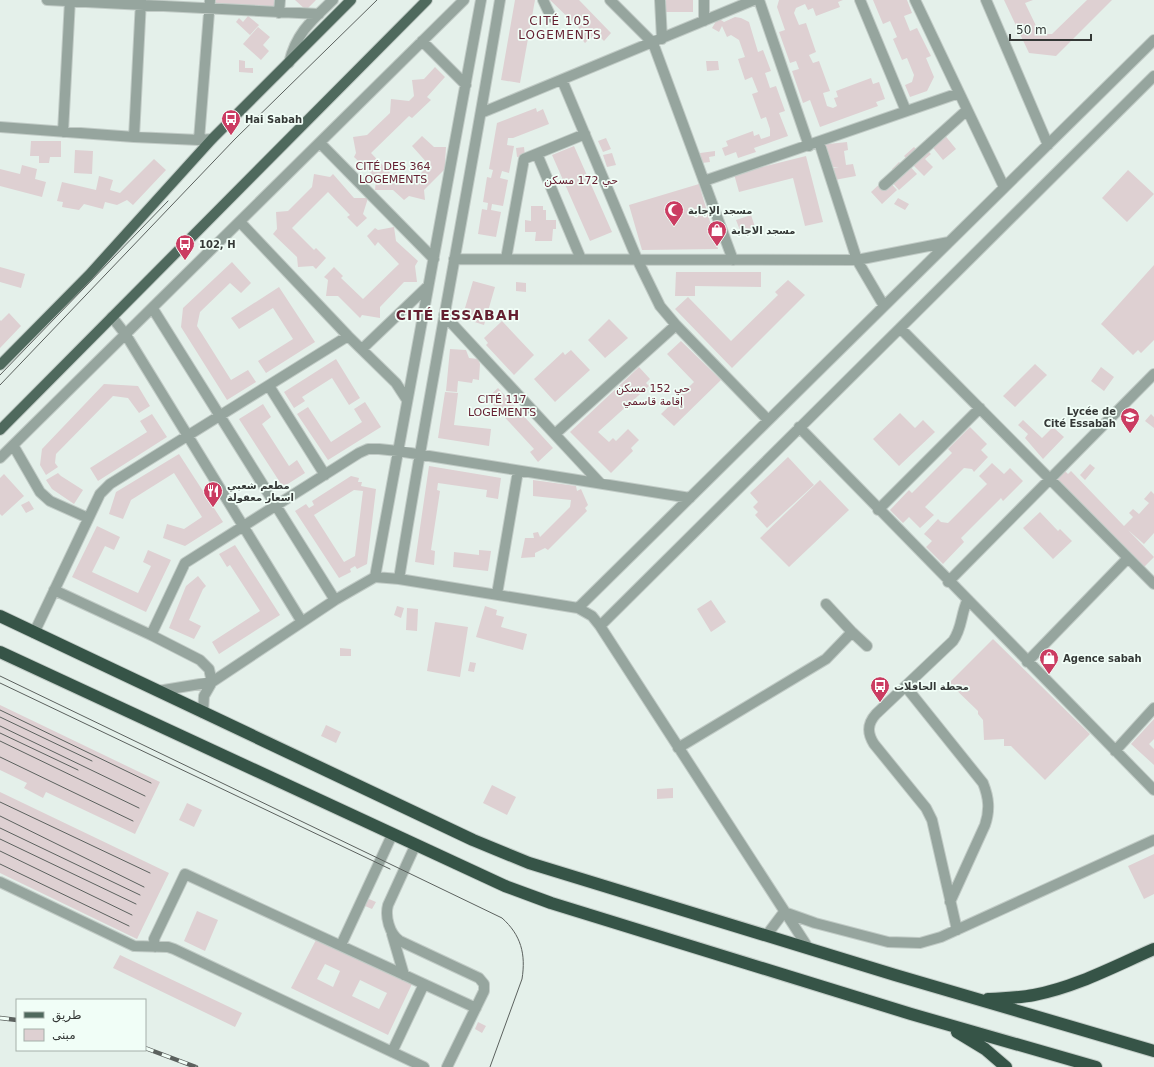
<svg xmlns="http://www.w3.org/2000/svg" width="1154" height="1067" viewBox="0 0 1154 1067" font-family="'DejaVu Sans','Noto Naskh Arabic',sans-serif">
<style>
.building{fill:#ded0d2;fill-rule:evenodd}
.lines{fill:none;stroke-linecap:round;stroke-linejoin:round}
.minor-casing{stroke:#c1cbc6;stroke-width:12}
.major-casing{stroke:#c1cbc6;stroke-width:12}
.highway-casing{stroke:#c1cbc6;stroke-width:14}
.minor{stroke:#96a59e;stroke-width:10}
.major{stroke:#4f695d;stroke-width:10}
.highway{stroke:#365447;stroke-width:12}
.tram{stroke:#5b615e;stroke-width:1}
.rail-casing{stroke:#5b615e;stroke-width:4.5}
.rail{stroke:#f1fef7;stroke-width:3;stroke-dasharray:9;stroke-linecap:butt}
.labels{text-anchor:middle;stroke-width:3.5;stroke-linejoin:round;paint-order:stroke}
.poi-label{font-size:10px;font-weight:bold;fill:#343836;stroke:#f1fef7;text-anchor:start}
.neighbourhood-label{font-size:11px;fill:#641f30;stroke:#f1fef7}
.quarter-label{font-size:12px;letter-spacing:1px;fill:#641f30;stroke:#f1fef7}
.district-label{font-size:14px;font-weight:bold;letter-spacing:1px;fill:#641f30;stroke:#f1fef7}
</style>
<rect width="100%" height="100%" fill="#e4f0ea"/>
<path class="building" d="M215 0H275L274 7 214 5Z
M295 0H316L306 10Z
M515 0H535L520 83 501 80Z
M550 0H579L611 33 604 41 600 37 596 41 591 37 585 43 577 34 581 30Z
M666 0H693V12H666Z
M779 0H843L838 2 840 7 816 16 813 8 808 10 805 4 796 8 794 13 799 25 806 23 816 52 809 55 813 63 819 61 830 91 823 93 827 106 833 108 837 106 834 98 838 97 836 91 871 78 873 84 879 82 885 99 876 102 878 106 820 127 810 100 803 103 792 71 799 69 796 61 790 63 779 32 785 30 777 7Z
M873 0H907L912 13 904 16 910 31 917 28 931 56 926 58 934 77 927 91 910 97 905 85 912 82 914 75 907 58 902 60 893 39 897 37 890 21 883 24Z
M1004 0H1033L1025 3 1040 34H1052L1087 0H1112L1056 56 1029 53Z
M248 16 259 25 250 35 236 22 239 18 243 22Z
M735 17 741 18 749 22 758 52 763 50 771 71 765 73 770 88 776 86 785 111 779 113 788 136 754 148 756 152 738 158 736 152 725 156 722 148 728 146 726 141 753 131 754 136 759 134 761 139 770 136V129L766 117 761 119 752 94 758 92 752 77 745 80 738 59 745 57 739 40 731 35 727 37 722 26 719 32 712 28 718 18 724 22Z
M258 27 270 37 263 45 269 51 261 60 243 44Z
M239 60 245 61V68H253V73L239 72Z
M706 61H718L719 70 707 71Z
M435 67 445 77 427 97 431 100 412 118 409 116 371 153 392 175 395 172 409 185 429 165 412 146 422 136 434 147H446L445 163 448 166 424 190 425 200 409 196 404 200 393 190H375L376 178 354 157 356 153 353 137 367 135 390 113 391 99 409 101 414 96 412 80 424 79Z
M536 108 537 112 543 109 549 124 513 138H508L507 145 514 146 509 173 502 171 500 178 508 180 503 206 492 204 491 210 501 212 496 237 478 234 482 209 487 210 488 203 483 202 487 177 491 178 493 170 489 169 497 123Z
M939 128 956 149 943 160 926 139Z
M606 138 611 149 603 152 598 141Z
M31 141H61V157H50L49 163H39V156H30Z
M847 142 848 150 844 151 846 165 853 164 856 176 829 181 826 169 839 167H831L830 157H820L819 145Z
M574 146 612 232 590 241 552 155Z
M524 147 525 156 517 157 516 148Z
M914 147 921 154 926 149 931 154 925 159 933 167 924 176 904 156Z
M75 150 93 151 92 174 74 173Z
M715 151V156L709 157 710 162 702 163 700 153Z
M612 153 616 165 607 167 603 155Z
M806 156 823 222 805 226 793 178 739 192 734 174Z
M154 159 166 170 133 205 127 200 117 205 105 202 103 209 84 204 79 210 62 207 63 202 57 201 62 182 96 190 99 176 113 180 110 190 120 193Z
M899 162 903 166 906 162 917 174 899 190 888 178 895 172 892 169Z
M22 165 37 169 35 179 46 182 42 197 0 186V169L20 174Z
M1128 170 1154 194 1127 222 1102 198Z
M314 174 330 177 333 174 354 198H368L363 214 367 218 357 227 347 217 350 215 328 192 292 228 314 250 316 248 326 258 316 269 313 266 298 267 297 257 273 234 277 229 276 212 288 211 312 187Z
M886 178 897 190 882 204 871 192Z
M699 184 718 249 642 250 629 205Z
M898 198 909 204 905 210 894 204Z
M531 206H543V210H546V220H556V229H553L552 241H535L536 232H525V220L531 221Z
M751 215 755 227 741 233 736 220Z
M394 227 396 241 418 261 415 266 417 282H404L380 307V318L362 315 360 318 338 296H326L328 280 324 277 334 267 343 276 341 278 363 299 399 264 378 242 375 246 367 236 375 228 378 230Z
M232 262 251 283 241 293 230 283 200 312 197 326 231 380 248 370 256 382 227 400 181 327 183 308Z
M1154 265V340L1141 353 1138 350 1133 355 1101 324Z
M0 267 25 274 21 288 0 282Z
M676 272H761V287L695 286V296H675Z
M788 280 805 295 732 368 675 309 688 297 731 341 778 295 775 292Z
M473 281 495 287 484 325 462 318Z
M516 282 526 283V292L516 291Z
M279 287 315 342 266 373 258 361 293 339 273 308 239 329 231 318Z
M9 313 21 326 0 348V320L1 321Z
M609 319 628 338 605 358 588 340Z
M502 321 534 355 514 375 486 345 488 343 484 338Z
M681 341 721 380 674 426 661 414 694 382 667 354Z
M450 349 466 350 469 358 478 359 480 364 479 380 473 379 472 383 458 381 457 392 446 391Z
M571 350 590 370 555 402 534 379 563 352 565 355Z
M336 359 360 398 349 405 332 378 302 397 305 401 294 408 284 392Z
M1035 364 1047 375 1015 407 1003 396Z
M639 367 650 379 646 383 649 386 598 432 609 442 613 438 616 441 628 429 639 440 631 448 633 451 611 473 570 432Z
M1101 367 1114 377 1104 391 1091 381Z
M104 384 138 386 150 406 139 413 128 398 113 396 56 454 55 463 58 467 46 475 40 465 42 449Z
M498 388 553 448 538 462 530 452 534 449 487 398Z
M445 392 458 393 454 425 491 429 489 446 438 438Z
M365 402 381 427 328 460 297 414 308 407 331 442 362 422 354 409Z
M263 404 271 417 262 424 289 466 297 460 305 473 283 487 239 419Z
M900 413 915 428 923 420 935 432 899 466 873 439Z
M152 414 167 437 98 481 90 468 147 432 140 421Z
M1151 414 1154 417V428L1145 421Z
M1023 420 1042 438 1053 427 1064 437 1043 459 1025 438 1028 434 1018 425Z
M970 427 987 444 981 450 988 457 974 472 972 469 964 468 925 507 934 515 920 528 909 517 903 523 890 510 909 490 912 493 952 453 948 449Z
M179 454 223 522 185 546 163 538 167 524 184 529 202 517 174 473 131 500 123 519 109 514 116 492Z
M788 457 814 485 767 528 755 515 758 512 753 507 758 502 750 493Z
M992 463 1004 474 1010 468 1023 481 1003 501 1001 498 961 538 964 542 943 564 926 547 932 541 924 534 938 519 941 522 948 523 987 484 979 476Z
M1090 464 1095 468 1085 480 1080 475Z
M429 466 501 478 498 499 486 497 487 490 438 483 437 490 440 491 431 550 435 551 434 565 415 562Z
M1064 470 1068 474 1071 471 1124 526 1133 517 1129 513 1133 509 1139 514 1149 503 1144 499 1151 491 1154 494V533L1144 544 1128 530 1154 557 1143 568 1056 478Z
M58 473 61 476 83 490 74 504 52 489 46 480Z
M4 474 24 496 2 516 0 514V478Z
M351 476 359 478 358 482H362L361 486 376 489 367 564 357 569 355 566 350 569 351 572 339 578 295 511 306 504 309 508 314 505 312 501ZM354 490 363 491 355 556 344 562 314 515Z
M533 480 576 486 577 491 581 489 588 505 585 508 587 511 548 550 545 548 535 553V557L521 558 525 538H534L533 533 538 532 540 537 570 507 571 500 533 496Z
M820 480 849 510 789 567 760 538Z
M29 501 34 509 26 513 21 505Z
M1040 512 1058 531 1060 529 1072 541 1053 559 1023 528Z
M97 526 120 537 114 550 105 546 92 572 138 593 151 566 143 562 148 550 171 560 146 612 72 577Z
M235 545 280 615 219 654 212 642 260 611 230 565 227 567 219 554Z
M479 550 491 551 488 571 453 567 454 552 479 555Z
M198 576 206 586 203 589 189 620 201 626 194 639 169 628 186 586Z
M711 600 726 622 711 632 697 609Z
M397 606 404 608 401 618 394 615Z
M485 606 497 610 496 615 504 617 501 627 527 634 523 650 476 637Z
M407 608 418 609 417 631 406 630Z
M435 622 468 627 460 677 427 671Z
M993 639 1090 734 1045 780 1011 746H1004V739L984 740 983 720 978 714V711L949 683Z
M340 648 351 649V656H340Z
M470 662 476 663 474 672 468 671Z
M0 705 160 782 135 834 46 792 43 798 24 788 27 783 0 770Z
M1154 719V739L1149 744 1154 749V765L1131 744Z
M326 725 341 732 336 743 321 736Z
M492 785 516 797 507 815 483 803Z
M673 788V798L657 799V789Z
M0 792 169 873 137 939 0 873Z
M187 803 202 810 194 827 179 820Z
M1154 854V894L1144 899 1128 866Z
M369 899 376 902 372 909 365 906Z
M197 911 218 920 205 951 184 941Z
M316 940 412 984 388 1035 291 988ZM325 964 340 971 333 987 317 979ZM360 980 387 993 379 1009 352 996Z
M120 955 242 1013 235 1027 113 968Z
M478 1022 486 1026 482 1033 475 1029Z"/>
<g class="lines">
<g class="minor-casing">
<path id="minor" d="M47 0 319 14
M543 0 551 17
M610 0 653 43 733 260
M660 0 662 39
M704 0V21
M759 0 809 146
M860 0 906 111
M915 0 1004 187
M986 0 1048 145
M279 13 280 0
M422 41 466 85
M289 63C296 33 312 20 333 0
M562 80 637 259 660 306 676 325 768 420
M481 113 754 0
M0 127 134 137 199 140 212 139
M63 132 70 0
M134 137 141 0
M199 140 210 0
M819 142 857 260 884 306
M320 143 434 259
M537 154 581 259
M704 181 959 93
M884 185 967 110
M240 222 348 336 396 383 407 400
M454 259 857 260 949 242
M506 259 524 159 585 134
M153 309 335 600
M444 315 600 483
M112 317 126 335 302 622
M900 328 1154 584
M362 349 428 286
M269 386 325 475
M799 427 1154 790
M555 434 676 325
M13 445 40 492 50 501 88 518
M0 458 464 0
M878 510 980 408
M375 577 481 0
M399 579C430 385 468 193 500 0
M948 582 1154 374
M54 590 151 635 200 660 209 669 212 682
M497 594 518 471
M578 608 1154 40
M600 626 1154 76
M852 632 867 646
M34 633 100 494 110 484 348 336
M151 635 185 563 359 453 368 449H379L398 451 690 498
M1027 662 1128 558
M906 687 983 783C989 798 990 810 985 825L950 902
M158 691 212 682
M203 713 204 696 212 682 335 600 375 577 399 579 578 608 592 616 600 626 809 949
M678 748 826 659 852 632 826 604
M1115 751 1154 708
M415 846 388 905C385 916 389 934 400 941L479 978 484 984V991L447 1067
M0 882 134 946 168 947 174 949 424 1067
M784 912 815 923 888 942 920 943 941 937 1154 840
M957 930 932 820 926 808 874 744C867 733 867 724 876 714L953 641C962 629 961 614 967 601
M392 934 404 975
M766 936 784 912
M341 945 392 835
M155 947 154 939 185 874 476 1008
M392 1052 424 984"/>
</g>
<g class="major-casing">
<path id="major" d="M0 365 89 275 212 139 351 0
M0 430 427 0"/>
</g>
<g class="highway-casing">
<path id="highway" d="M0 616 473 840 529 863 895 975 1154 1051
M0 652 505 886 551 903 911 1014 1096 1067
M988 999C1004 998 1019 998 1034 995 1076 987 1115 966 1154 949
M957 1032 985 1049 1006 1067"/>
</g>
<use href="#minor" class="minor"/>
<use href="#major" class="major"/>
<use href="#highway" class="highway"/>
<path class="tram" d="M0 375 168 201
M0 385 235 139 377 0
M0 676 502 918C521 935 526 954 522 979L490 1067
M0 683 390 869
M0 710 151 783
M0 717 92 761
M0 726 145 796
M0 733 78 770
M0 741 139 808
M0 757 133 821
M0 802 150 873
M0 816 144 887
M0 828 140 895
M0 839 136 904
M0 851 132 915
M0 864 129 926"/>
<g class="rail-casing">
<path id="rail" d="M0 1018 17 1020
M145 1048 196 1067"/>
</g>
<use href="#rail" class="rail"/>
</g>
<defs>
<g id="bus-pin" transform="scale(1)"><path d="M0 17L-7.5 6A9.5 9.5 0 1 1 7.5 6Z" fill="#cb3c62" stroke="#f1fef7"/><path d="M-5-6H5V4H4V6H2V4H-2V6H-4V4H-5ZM-3.5-4V0h7V-4ZM-3.5 1.2v1.5H-2V1.2ZM2 1.2v1.5H3.5V1.2Z" fill="#fff"/></g>
<g id="mosque-pin" transform="scale(1)"><path d="M0 17L-7.5 6A9.5 9.5 0 1 1 7.5 6Z" fill="#cb3c62" stroke="#f1fef7"/><path d="M3.5-4.9A6 6 0 1 0 3.5 4.9A5 5 0 1 1 3.5-4.9Z" fill="#fff"/></g>
<g id="shop-pin" transform="scale(1)"><path d="M0 17L-7.5 6A9.5 9.5 0 1 1 7.5 6Z" fill="#cb3c62" stroke="#f1fef7"/><path d="M-5-2.5h2.3a2.7 3.5 0 0 1 5.4 0H5L5.5 6h-11ZM-1.5-2.5h3a1.5 2.3 0 0 0-3 0Z" fill="#fff"/></g>
<g id="school-pin" transform="scale(1)"><path d="M0 17L-7.5 6A9.5 9.5 0 1 1 7.5 6Z" fill="#cb3c62" stroke="#f1fef7"/><path d="M0-5L7-2L0 1L-7-2ZM-4 1L0 2.5L4 1V4Q0 6-4 4Z" fill="#fff"/></g>
<g id="restaurant-pin" transform="scale(1)"><path d="M0 17L-7.5 6A9.5 9.5 0 1 1 7.5 6Z" fill="#cb3c62" stroke="#f1fef7"/><path d="M-5-6h1v4h1v-4h1v4h1v-4h1v5L-1.5 .5V6h-2V.5L-5-1ZM5-6V6H3V1.5H1.5Q1.5-4 5-6Z" fill="#fff"/></g>
</defs>
<g fill-rule="evenodd">
<use href="#bus-pin" x="231" y="119"/>
<use href="#mosque-pin" x="674" y="210"/>
<use href="#shop-pin" x="717" y="230"/>
<use href="#bus-pin" x="185" y="244"/>
<use href="#school-pin" x="1130" y="417"/>
<use href="#restaurant-pin" x="213" y="491"/>
<use href="#shop-pin" x="1049" y="658"/>
<use href="#bus-pin" x="880" y="686"/>
</g>
<g class="labels">
<g class="poi-label">
<text x="245" y="123">Hai Sabah</text>
<text x="688" y="214">مسجد الإجابة</text>
<text x="731" y="234">مسجد الاجابة</text>
<text x="199" y="248">102, H</text>
<text x="1116" y="415" text-anchor="end">Lycée de<tspan x="1116" dy="12">Cité Essabah</tspan></text>
<text x="227" y="489">مطعم شعبي<tspan x="227" dy="12">اسعار معقولة</tspan></text>
<text x="1063" y="662">Agence sabah</text>
<text x="894" y="690">محطة الحافلات</text>
</g>
<g class="neighbourhood-label">
<text x="393" y="170">CITÉ DES 364<tspan x="393" dy="13">LOGEMENTS</tspan></text>
<text x="581" y="184">حي 172 مسكن</text>
<text x="653" y="392">حي 152 مسكن<tspan x="653" dy="13">إقامة قاسمي</tspan></text>
<text x="502" y="403">CITÉ 117<tspan x="502" dy="13">LOGEMENTS</tspan></text>
</g>
<g class="quarter-label">
<text x="560" y="25">CITÉ 105<tspan x="560" dy="14">LOGEMENTS</tspan></text>
</g>
<g class="district-label">
<text x="458" y="320">CITÉ ESSABAH</text>
</g>
</g>
<rect x="16" y="999" width="130" height="52" fill="#f1fef7" stroke="#a5afaa"/>
<rect x="24" y="1012" width="20" height="6" fill="#4f695d" stroke="#a5afaa"/>
<text x="52" y="1019" font-size="12" fill="#343836">طريق</text>
<rect x="24" y="1029" width="20" height="12" fill="#ded0d2" stroke="#a5afaa"/>
<text x="52" y="1039" font-size="12" fill="#343836">مبنى</text>
<path d="M1010 34v6h81v-6" fill="none" stroke="#343836" stroke-width="2"/>
<text x="1016" y="34" font-size="12" fill="#343836" stroke="#f1fef7" stroke-width="3" paint-order="stroke">50 m</text>
</svg>
